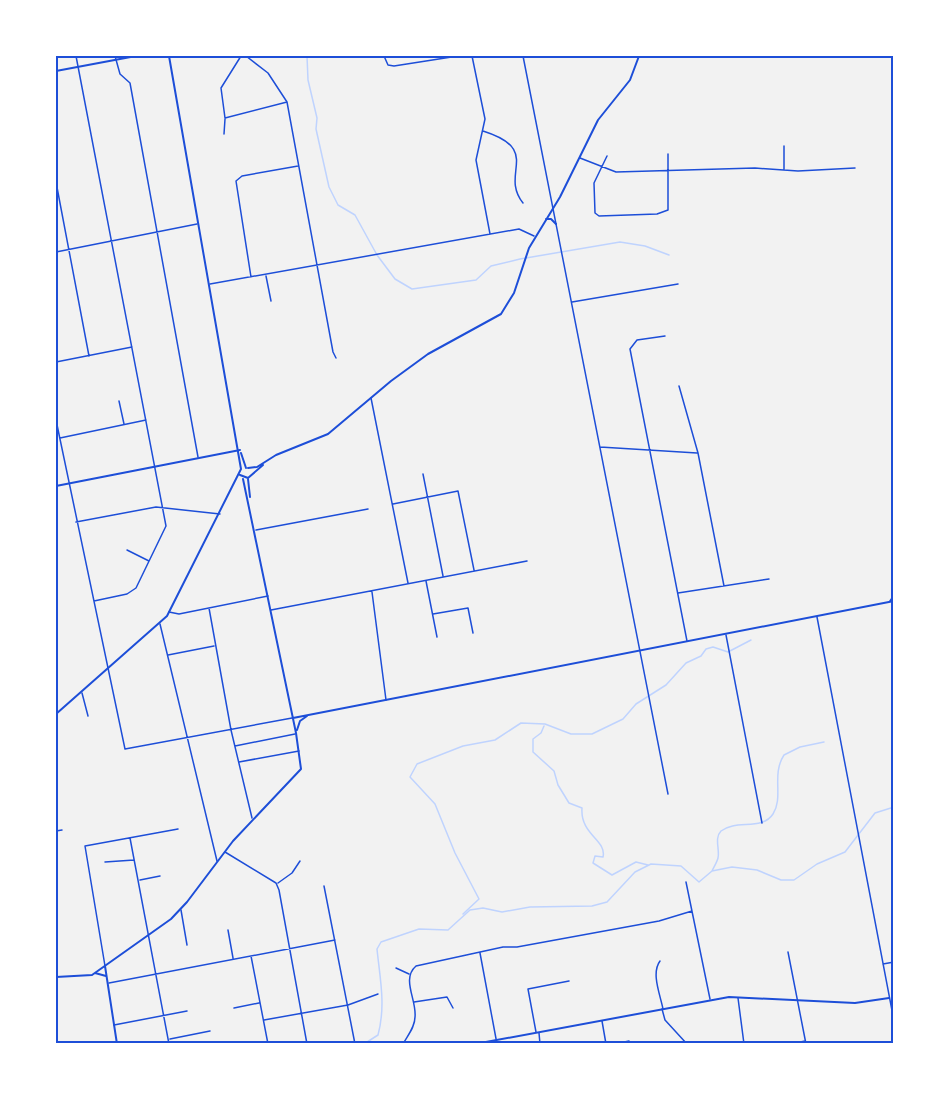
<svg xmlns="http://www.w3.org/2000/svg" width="949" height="1099" viewBox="0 0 949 1099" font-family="'Roboto Serif',serif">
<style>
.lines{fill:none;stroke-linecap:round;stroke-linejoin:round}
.stream{stroke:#bfd3fe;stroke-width:1.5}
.minor{stroke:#1d4ed8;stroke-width:1.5}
.tertiary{stroke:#1d4ed8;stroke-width:2}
.neatline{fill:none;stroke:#1d4ed8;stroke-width:2}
</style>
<rect width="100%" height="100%" fill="#f2f2f2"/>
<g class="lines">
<path class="stream" d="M307 56 308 80 317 118 316 129 329 187 338 205 355 215 377 255 395 279 412 289 476 280 491 266 520 259 620 242 645 246 669 255
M544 726 541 733 533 739V752L554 771 558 785 569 803 582 808C580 835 607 840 603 857L595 856 593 863 612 875 636 862 648 865
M712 871C714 867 717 862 718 858 720 850 714 838 721 831 736 819 762 831 773 814 784 797 771 775 784 755L800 747 824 742
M463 914 479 899 455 853 435 804 410 777 417 764 463 746 495 740 521 723 545 724 571 734H592L623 719 636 704 666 685 686 663 701 656 706 649 713 647 728 652 751 640
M364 1044 378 1035C386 1005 380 979 377 949L381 942 419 929 448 930 470 910 483 908 502 912 530 907 592 906 607 902 635 872 651 864 681 866 699 882 712 871 732 867 757 870 781 880H794L817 864 845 852 875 813 894 807"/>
<path class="minor" d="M76 56 166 526 136 588 127 594 94 601
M115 56 120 74 130 83 198 457
M241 56 221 88 225 118 287 102
M246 56 268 73 287 102 333 352 336 358
M384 56 388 65 394 66 458 56
M472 56 485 119 476 160 490 234
M523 56 668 794
M483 131C543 150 499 173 523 203
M224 134 225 119
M607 156 594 183 595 213 599 216 657 214 668 210V154
M580 158 616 172 755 168 798 171 855 168
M784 169V146
M56 182 89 356
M56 252 197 224
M266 276 271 301
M251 277 236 181 242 176 298 166
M210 284 519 229 534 236
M572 302 678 284
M665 336 637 340 630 349 687 641
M56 362 132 347
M679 386 698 453 724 586
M371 398 408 583
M119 401 124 424
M56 420 125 749 292 718
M60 438 146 420
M600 447 697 453
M423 474 443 576
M393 504 458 491 474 570
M76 522 156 507 220 514
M256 530 368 509
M127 550 149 561
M426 581 437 637
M372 592 386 700
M678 593 769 579
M890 601 894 595
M209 608 231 730 252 818
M271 610 527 561
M169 612 179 614 268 596
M433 614 468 608 473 633
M817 617 894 1021
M160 624 217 861
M726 635 762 823
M168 655 214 646
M82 693 88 716
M235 746 295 734
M239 762 299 751
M56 831 62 830
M130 838 169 1044
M225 852 276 883 279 890 307 1044
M105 862 134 860
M140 880 160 876
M686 882 710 999
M278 883 292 873 300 861
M324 886 355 1044
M181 910 187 945
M228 930 233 958
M788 952 806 1044
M480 953 497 1044
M251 956 268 1044
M660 961C651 973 660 994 663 1009
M883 964 894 962
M105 966 85 846 178 829
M396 968 409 974
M109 983 335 940
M738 998 744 1044
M414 1002 447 997 453 1008
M234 1008 259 1003
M662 1009 665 1020 687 1044
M264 1020 348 1005 378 994
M602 1021 606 1044
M114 1025 187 1011
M536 1032 528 989 569 981
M539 1033 540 1044
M170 1039 210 1031
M403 1044C408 1035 415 1027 415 1017 417 1000 401 979 416 966L503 947H517L659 921 692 911
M615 1044 629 1041
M791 1044 805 1041"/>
<path class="tertiary" d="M56 71 136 56
M546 219H551L556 224
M241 453 246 468
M248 468 257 467 276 455 328 434 391 381 428 354 501 314 514 293 529 248 560 197 598 120 630 80 639 56
M240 475 248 478 263 465
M248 479 250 497
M56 486 240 450
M56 714 167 616 241 469 169 56
M293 718 894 601
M297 730 300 721 307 716
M105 966 117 1044
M95 973 106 976
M56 977 92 975 171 919 187 902 233 841 301 769 296 733 243 479
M475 1044 729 997 855 1003 889 998"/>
</g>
<rect width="949" height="1099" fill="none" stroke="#ffffff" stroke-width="114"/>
<rect x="57" y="57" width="835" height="985" class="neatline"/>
</svg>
